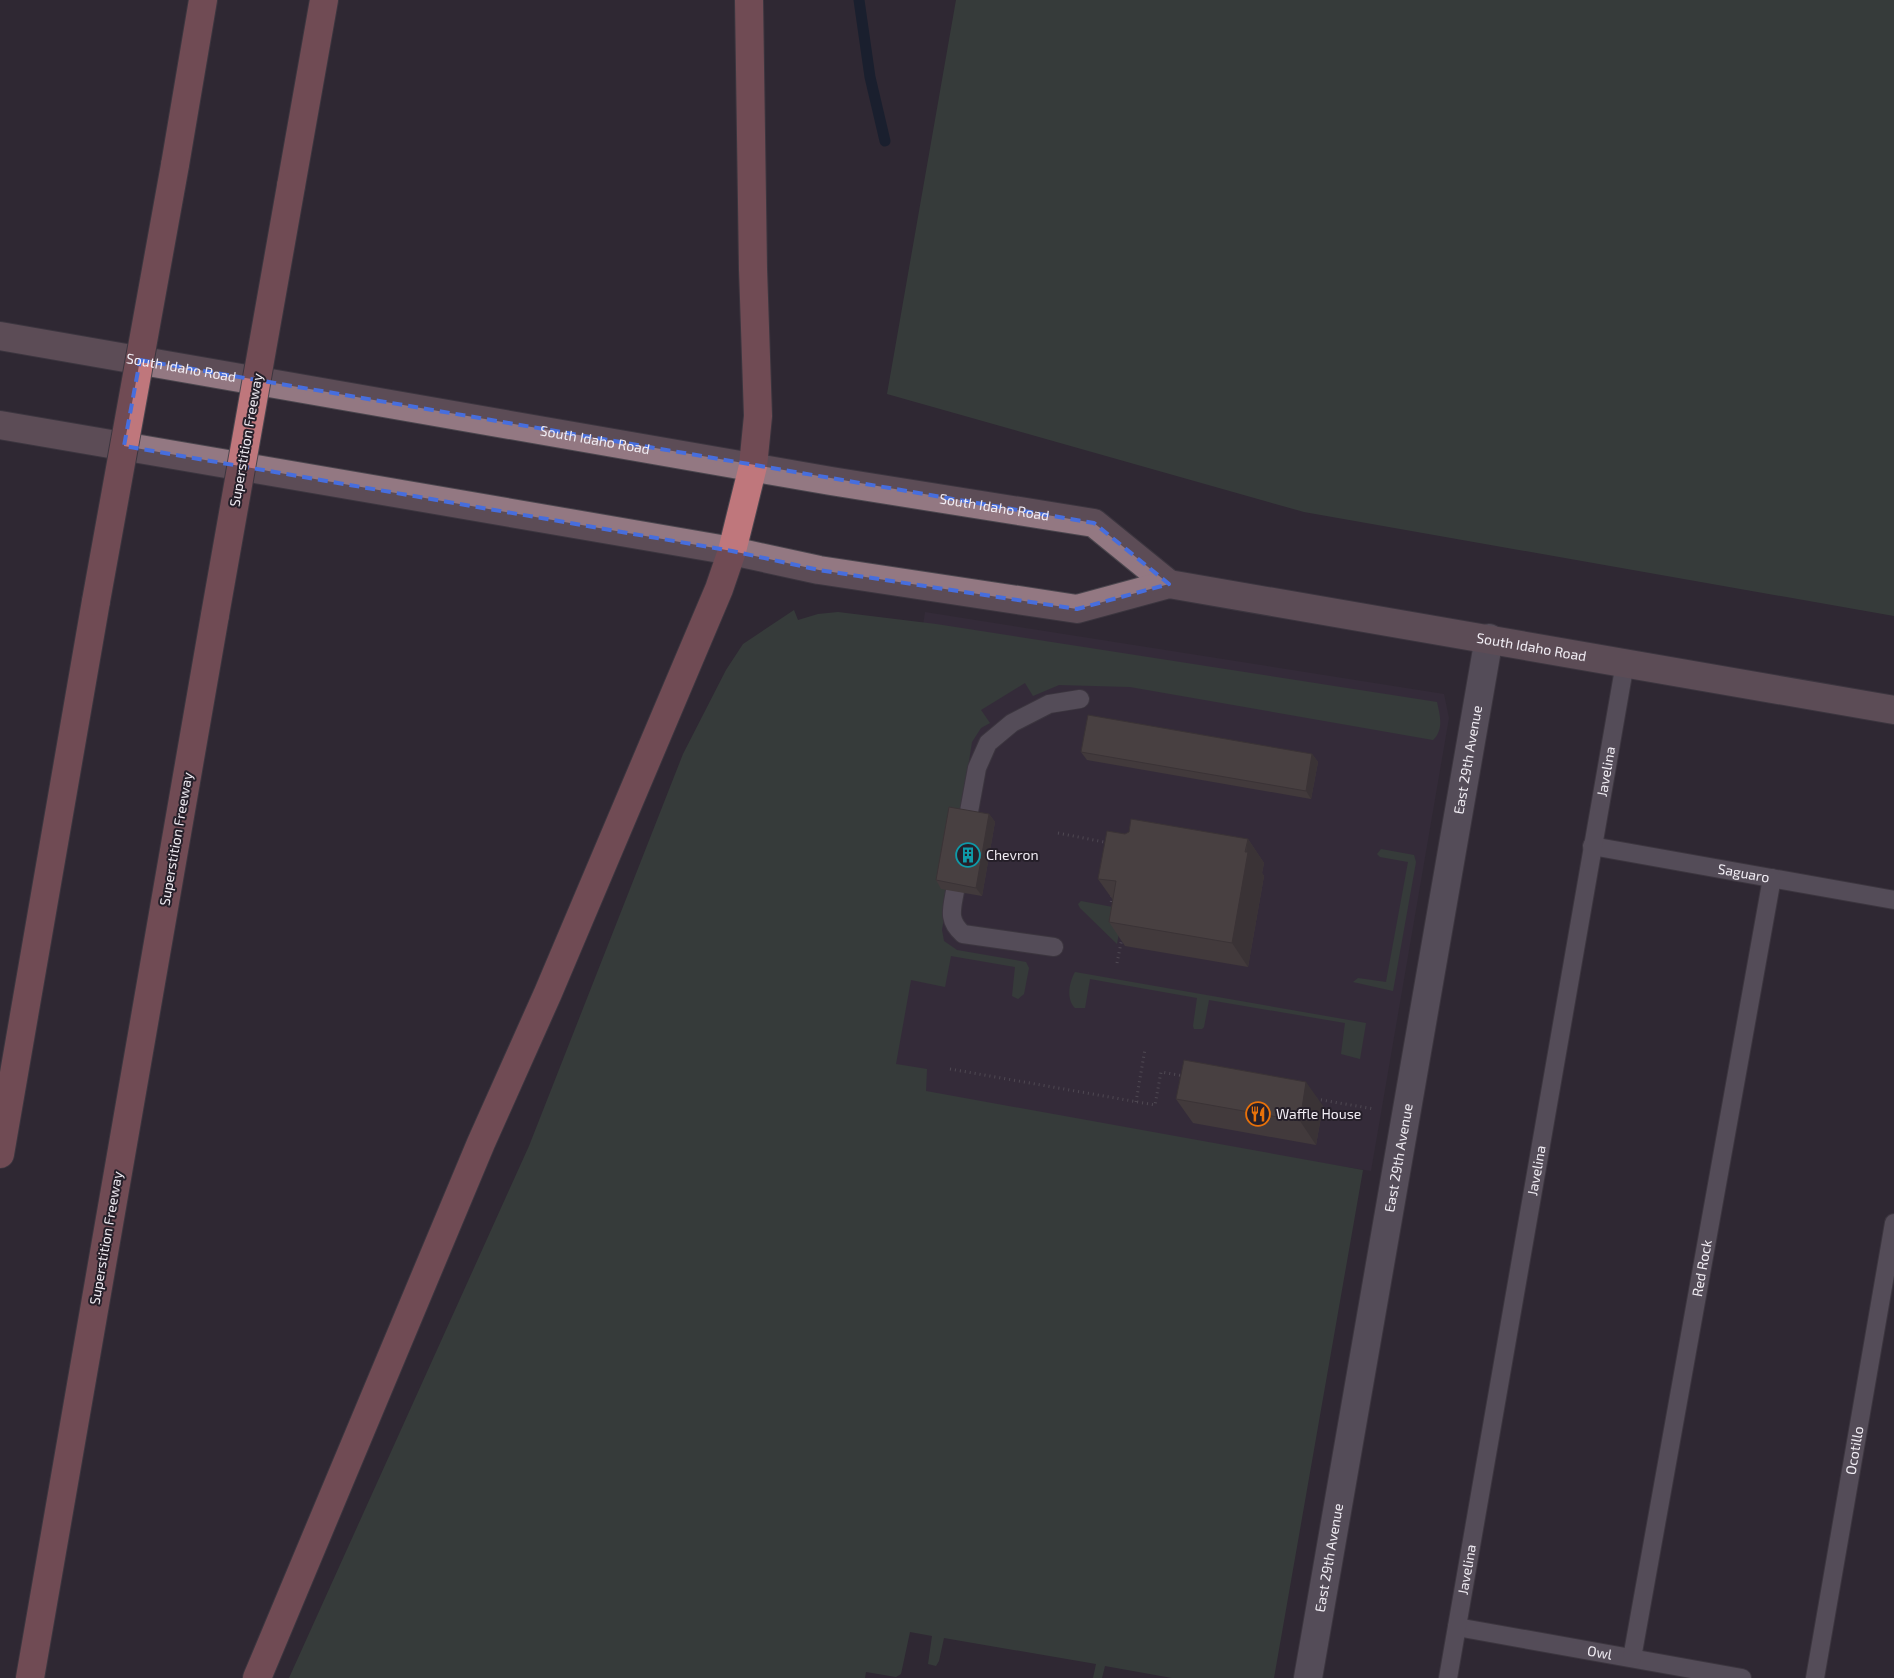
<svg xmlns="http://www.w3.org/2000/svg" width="1894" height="1678" viewBox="0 0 1894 1678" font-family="'Exo 2',sans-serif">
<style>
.built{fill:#3a3040}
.green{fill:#3e5343}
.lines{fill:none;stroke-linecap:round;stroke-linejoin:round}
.stream{stroke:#001629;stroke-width:11}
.lane-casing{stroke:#4b464e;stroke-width:20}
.street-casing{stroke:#4b464e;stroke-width:30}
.secondary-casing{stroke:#4b464e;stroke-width:30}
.highway-casing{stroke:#4b464e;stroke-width:30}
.path{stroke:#756f79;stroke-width:3;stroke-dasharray:1 4;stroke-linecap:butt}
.lane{stroke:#807885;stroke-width:18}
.street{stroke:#807885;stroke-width:28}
.secondary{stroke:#937882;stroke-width:28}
.highway{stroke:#bf777c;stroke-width:28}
.highway-bridge-casing{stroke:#4b464e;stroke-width:30;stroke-linecap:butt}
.highway-bridge{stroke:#bf777c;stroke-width:28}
.wall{fill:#595047}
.shaded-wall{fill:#48413a}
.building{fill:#675d53;stroke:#48413a}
.marked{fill:none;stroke:#476edd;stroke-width:4;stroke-dasharray:10 6;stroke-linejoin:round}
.labels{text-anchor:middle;stroke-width:4;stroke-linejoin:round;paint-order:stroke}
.street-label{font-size:14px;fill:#f0ecf3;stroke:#251f29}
.poi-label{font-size:14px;fill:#f0ecf3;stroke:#251f29;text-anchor:start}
</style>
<rect width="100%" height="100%" fill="#2f2833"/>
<path class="built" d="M925 612 1444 694 1449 718 1371 1171 854 1088Z"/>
<path class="green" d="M956 0H1894V616L1304 512 887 394Z
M794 610 798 620 818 614 838 612 936 624 1437 702C1440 716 1444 729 1433 740L1130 687 1059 685 1033 696 1025 683 981 710 990 723 981 728 972 742 942 930 944 941 957 950 1026 962 1029 968 1024 994 1018 999 1012 996 1015 967 951 956 945 987 911 980 896 1064 927 1069 926 1091 1363 1170 1274 1678H1172L1105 1666 1102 1678H1093L1096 1664 944 1638 939 1661 936 1666 928 1664 932 1636 910 1632 901 1674 896 1677 866 1672 865 1678H289L529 1146 683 754 726 670 743 644Z
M1381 849 1414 855 1416 862 1393 991 1353 982 1358 978 1386 982 1408 862 1380 857 1377 854Z
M1081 901 1123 909 1117 944 1080 908 1078 904Z
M1075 972 1366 1023 1360 1059 1341 1054 1345 1023 1209 1000 1204 1027 1202 1029H1194L1193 1026 1197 998 1090 979 1085 1008H1075C1066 999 1069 983 1075 972Z"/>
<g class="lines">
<path class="stream" d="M859 0 870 77 885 141"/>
<g class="lane-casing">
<g id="lane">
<path d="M968 817 977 768 988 743 1012 723 1049 704 1080 699"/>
<path id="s1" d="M1592 846 1894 900"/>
<path d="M955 891C952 909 947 920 963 934L1054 947"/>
<path id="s2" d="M1457 1627 1742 1678"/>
<path id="s3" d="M1632 1658 1772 878"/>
<path id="s4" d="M1448 1678 1625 663"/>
<path id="s5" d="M1815 1678 1894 1223"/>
</g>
</g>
<g class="street-casing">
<g id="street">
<path id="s6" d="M1308 1678 1489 638"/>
</g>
</g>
<g class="secondary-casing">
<g id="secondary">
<path id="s7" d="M0 336 831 481 1094 523 1169 584"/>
<path id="s8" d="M0 425 732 551 819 570 1077 609 1169 584 1894 710"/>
</g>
</g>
<g class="highway-casing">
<path id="highway" d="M175 165 203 0
M291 186 324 0
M0 1154 96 601
M30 1678 215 615
M257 1678 481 1143 548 993 719 589 732 551 753 466 758 416 753 269 749 0"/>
</g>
<path class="path" d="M1058 833 1109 843
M1112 896 1111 904 1116 905
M1117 963 1122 938
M950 1069 1155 1105 1161 1072 1184 1076
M1316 1099 1374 1109
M1136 1102 1145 1049"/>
<use href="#lane" class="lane"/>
<use href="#street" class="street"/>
<use href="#secondary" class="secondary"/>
<use href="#highway" class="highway"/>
<g class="highway-bridge-casing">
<path id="highway-bridge" d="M96 601 175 165
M215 615 291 186"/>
</g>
<use href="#highway-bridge" class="highway-bridge"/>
</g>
<path class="wall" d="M1081 752 1312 754 1318 762 1311 799 1087 760Z
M989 814 995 822 982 896 941 889 936 880Z
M1129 832 1248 839 1264 863 1262 873 1264 876 1248 967 1125 946 1109 922 1113 900 1098 879 1125 834Z
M1176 1099 1323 1106 1316 1145 1193 1123Z"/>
<path class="shaded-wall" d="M1312 754 1318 762 1311 799 1306 791Z
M989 814 995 822 982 896 976 888Z
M1248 839 1264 863 1262 873 1264 876 1248 967 1232 943Z
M1306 1082 1323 1106 1316 1145 1300 1121Z"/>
<path class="building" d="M1088 715 1312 754 1306 791 1081 752Z
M949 807 989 814 976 888 936 880Z
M1131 819 1248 839 1245 852H1248L1232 943 1109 922 1116 881 1098 879 1107 831 1125 834 1129 832Z
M1184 1060 1306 1082 1300 1121 1176 1099Z"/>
<path d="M0 0H1894V1678H0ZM140 360 1094 523 1169 584 1077 609 819 570 732 551 124 446Z" fill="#2f2833" fill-opacity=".55" fill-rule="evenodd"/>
<path class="marked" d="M140 360 1094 523 1169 584 1077 609 819 570 732 551 124 446Z"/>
<defs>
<g id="building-ring" transform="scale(1.25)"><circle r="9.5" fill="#251f29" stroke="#0f9aa8" stroke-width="1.5"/><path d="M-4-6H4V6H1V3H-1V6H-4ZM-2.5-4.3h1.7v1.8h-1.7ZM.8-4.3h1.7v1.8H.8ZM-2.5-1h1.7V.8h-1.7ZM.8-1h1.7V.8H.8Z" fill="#0f9aa8"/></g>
<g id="restaurant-ring" transform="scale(1.25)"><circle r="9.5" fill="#251f29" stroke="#e8710a" stroke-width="1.5"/><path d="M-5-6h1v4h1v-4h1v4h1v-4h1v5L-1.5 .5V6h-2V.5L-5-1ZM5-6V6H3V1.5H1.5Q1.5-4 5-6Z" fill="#e8710a"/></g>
</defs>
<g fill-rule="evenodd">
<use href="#building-ring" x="968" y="855"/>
<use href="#restaurant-ring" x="1258" y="1114"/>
</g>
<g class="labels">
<g class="street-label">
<text dy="5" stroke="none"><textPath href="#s7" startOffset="184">South Idaho Road</textPath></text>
<text dy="5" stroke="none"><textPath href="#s7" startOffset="604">South Idaho Road</textPath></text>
<text transform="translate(246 440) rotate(-80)" y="5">Superstition Freeway</text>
<text dy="5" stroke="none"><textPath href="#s7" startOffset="1009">South Idaho Road</textPath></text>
<text dy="5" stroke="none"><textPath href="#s8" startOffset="1556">South Idaho Road</textPath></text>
<text dy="5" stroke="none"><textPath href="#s6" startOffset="932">East 29th Avenue</textPath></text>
<text dy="5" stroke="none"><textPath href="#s4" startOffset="920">Javelina</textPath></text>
<text transform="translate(176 839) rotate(-80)" y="5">Superstition Freeway</text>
<text dy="5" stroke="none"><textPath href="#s1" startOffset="154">Saguaro</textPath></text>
<text dy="5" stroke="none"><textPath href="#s6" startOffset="528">East 29th Avenue</textPath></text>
<text dy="5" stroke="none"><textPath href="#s4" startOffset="515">Javelina</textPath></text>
<text transform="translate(106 1238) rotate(-80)" y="5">Superstition Freeway</text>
<text dy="5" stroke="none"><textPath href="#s3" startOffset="396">Red Rock</textPath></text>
<text dy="5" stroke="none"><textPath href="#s5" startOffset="231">Ocotillo</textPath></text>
<text dy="5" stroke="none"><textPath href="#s6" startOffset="122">East 29th Avenue</textPath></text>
<text dy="5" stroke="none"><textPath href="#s4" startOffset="110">Javelina</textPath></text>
<text dy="5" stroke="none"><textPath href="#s2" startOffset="145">Owl</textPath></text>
</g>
<g class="poi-label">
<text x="986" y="860">Chevron</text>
<text x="1276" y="1119">Waffle House</text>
</g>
</g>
</svg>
